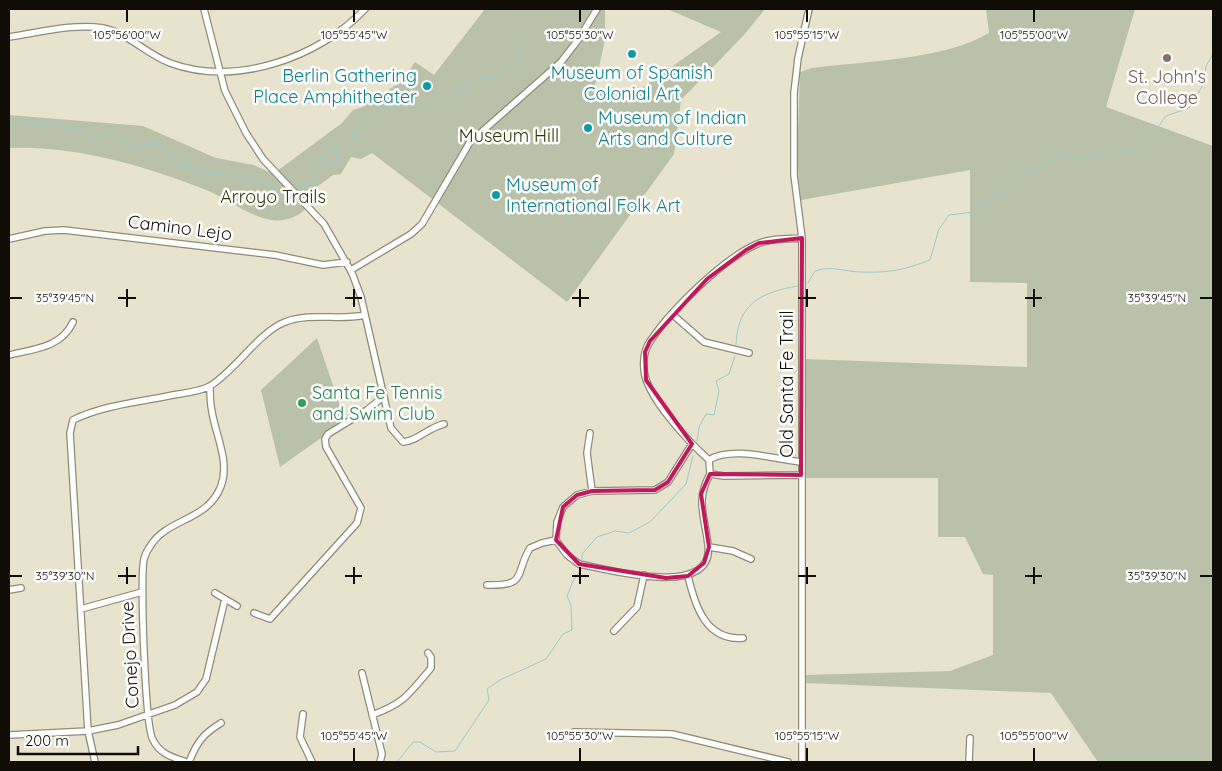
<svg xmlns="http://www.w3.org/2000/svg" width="1222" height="771" viewBox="0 0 1222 771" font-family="Quicksand,sans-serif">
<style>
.green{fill:#b9c2a9}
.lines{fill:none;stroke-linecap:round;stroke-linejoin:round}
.stream{stroke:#98cccc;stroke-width:1}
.minor-casing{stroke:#908c77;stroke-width:8}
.minor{stroke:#fff;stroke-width:5.5}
.marked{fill:none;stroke:#c2185b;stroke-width:4;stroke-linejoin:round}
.ticks{fill:none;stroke:#0f0d06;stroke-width:2}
.culture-dot{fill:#0f9aa8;stroke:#fff;stroke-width:2}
.education-dot{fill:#8d6e63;stroke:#fff;stroke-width:2}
.leisure-dot{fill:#2e9e5b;stroke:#fff;stroke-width:2}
.labels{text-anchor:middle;stroke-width:5;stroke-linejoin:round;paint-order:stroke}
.culture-label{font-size:18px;fill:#0d838f;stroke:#fff;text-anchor:start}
.education-label{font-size:18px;fill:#785e54;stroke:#fff}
.park-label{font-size:18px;fill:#2d3b00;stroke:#fff}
.street-label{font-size:18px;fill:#0f0d06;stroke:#fff}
.leisure-label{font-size:18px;fill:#27864d;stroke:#fff;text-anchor:start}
.ticks-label{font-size:12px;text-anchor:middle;fill:#0f0d06;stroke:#fff;stroke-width:5;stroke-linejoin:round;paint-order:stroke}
</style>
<rect width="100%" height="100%" fill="#e7e3cc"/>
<path class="green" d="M485 9H605V40L594 90 622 102 721 32 667 9H765L744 35 681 100 674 154 567 302 372 153 361 159 351 157 341 174 333 175 299 200 306 208C299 217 284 222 272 220 247 216 229 199 206 190 146 166 74 145 9 148V115L143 126 216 158 254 165 273 174 342 123 353 110 363 107 402 81 415 62 434 75Z
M986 9H1135L1106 107 1213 146V762H1098L1051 693 805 683V675L950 671 993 655V575L983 574 965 537H938V478H805V359L1027 367V283L970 282V170L801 200 797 162 800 72 812 68C866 61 943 60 989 33Z
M317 338 345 421 280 467 261 390Z"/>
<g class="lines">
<path class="stream" d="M9 126 26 120 40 125 56 121 76 130H85L90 138 111 130 118 138 130 140 136 146 156 142 170 158 180 164 193 165 207 174 241 176 265 183 272 189 277 185
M291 177 301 185 312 183 321 158 327 159 333 165H338L334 149 339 146 351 145 353 132H359C370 114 389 102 412 105 421 106 426 109 434 106 449 102 458 89 472 81 477 78 484 80 490 78 502 74 513 66 521 56V45
M808 283 815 271C832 265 845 272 861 272 889 273 904 270 930 260L939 229 949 215 974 212 997 197 1005 187 1022 175 1039 173 1051 157 1057 155 1079 158 1113 149 1132 152 1141 140 1154 133 1166 116 1189 108 1203 85 1206 66 1213 54
M736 345C737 303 762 292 798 286
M697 441 699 427 706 414 714 415 719 391 716 381 729 374 735 356
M582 560V554L597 537 615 531 629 533 650 522 686 484 693 456
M397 762 413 742H420L436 752 455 751 489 700 487 689 500 680 546 659 563 634 572 630 571 605 567 596 574 579 581 570"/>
<g class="minor-casing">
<path id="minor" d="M204 9 225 91 246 133 263 159 324 224 352 273 361 297 391 428 403 442C418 441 427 428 444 424
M9 37C38 33 73 23 103 28 128 33 146 54 170 63 235 87 319 58 365 9
M9 239 45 231 64 230 275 255 323 265 347 262
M351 270 411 234 422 224 470 142 561 62 578 40 597 9
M672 314 704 342 749 353
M9 355C34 349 61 348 73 322
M590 433 587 453 592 491
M692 444 668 482 655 490 592 491 577 495 563 507 557 522 556 540 567 555 579 564C606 569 715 600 708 545 705 516 695 501 710 474
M709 460C689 442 645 396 644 369 643 359 645 348 651 340 672 309 723 259 757 244 770 238 788 239 802 238
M709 460C732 445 777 460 801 462
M709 460 710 474
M710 474 724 476 801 475
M709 547 733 551 751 559
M688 576C695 606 706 641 743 638
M487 585C528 586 514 575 530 548L542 543 556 540
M9 590 21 588
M215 593 237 606
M81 609 142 592
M254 613 270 619 357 523 361 508 326 447 325 439 328 434 367 410 383 397
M614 631 637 607 644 575
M362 673 382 754 380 762
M303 714 300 737 312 762
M372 715C405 703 409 694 431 668V657L428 653
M574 732 672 734 788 762
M9 735 88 731 118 725 175 705 197 692 206 679 225 599
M95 762 88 731 70 433 73 420C103 405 140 402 173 395 184 393 199 392 210 386 235 371 259 332 285 322 312 312 338 321 365 315
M186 762C172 757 160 754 153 740 145 727 140 577 144 559 145 555 148 549 151 545 168 518 208 521 221 486 230 462 216 436 212 412 210 403 210 394 210 386
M189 762C197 742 203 734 221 723
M802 762V238L794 175V93L798 58 809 9
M969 762 970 738"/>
</g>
<use href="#minor" class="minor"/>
</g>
<path class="marked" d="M802 238 801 475 710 474 701 494 709 547 704 563 688 576 666 578 579 564 556 540 563 507 577 495 592 491 655 490 668 482 692 444 646 380 645 352 650 341 707 279 746 250 759 243Z"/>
<path class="ticks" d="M127 10V22M354 10V22M580 10V22M807 10V22M1034 10V22M127 289V307M354 289V307M580 289V307M807 289V307M1034 289V307M10 298H22M118 298H136M345 298H362M572 298H589M798 298H816M1025 298H1042M1200 298H1212M127 567V584M354 567V584M580 567V584M807 567V584M1034 567V584M10 576H22M118 576H136M345 576H362M572 576H589M798 576H816M1025 576H1042M1200 576H1212M354 748V761M580 748V761M807 748V761M1034 748V761"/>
<g class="culture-dot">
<circle cx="632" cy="54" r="5"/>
<circle cx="427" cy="86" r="5"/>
<circle cx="588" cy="128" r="5"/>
<circle cx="496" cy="195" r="5"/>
</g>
<circle class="education-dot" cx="1167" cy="58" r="5"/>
<circle class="leisure-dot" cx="302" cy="403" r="5"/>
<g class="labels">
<g class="culture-label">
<text x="632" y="79" text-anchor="middle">Museum of Spanish<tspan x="632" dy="21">Colonial Art</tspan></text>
<text x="417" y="82" text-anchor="end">Berlin Gathering<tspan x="417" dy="21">Place Amphitheater</tspan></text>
<text x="598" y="124">Museum of Indian<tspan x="598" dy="21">Arts and Culture</tspan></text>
<text x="506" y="191">Museum of<tspan x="506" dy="21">International Folk Art</tspan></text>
</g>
<g class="education-label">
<text x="1167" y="83">St. John's<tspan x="1167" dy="21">College</tspan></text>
</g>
<g class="park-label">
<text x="509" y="142">Museum Hill</text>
<text x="273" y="203">Arroyo Trails</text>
</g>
<g class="street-label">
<text transform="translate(180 228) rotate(7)" y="6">Camino Lejo</text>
<text transform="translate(787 384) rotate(-90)" y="6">Old Santa Fe Trail</text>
<text transform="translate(130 655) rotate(-93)" y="6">Conejo Drive</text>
</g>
<g class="leisure-label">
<text x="312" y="399">Santa Fe Tennis<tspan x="312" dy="21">and Swim Club</tspan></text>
</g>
</g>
<g class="ticks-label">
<text x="127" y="39">105°56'00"W</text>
<text x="354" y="39">105°55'45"W</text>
<text x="580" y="39">105°55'30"W</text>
<text x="807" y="39">105°55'15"W</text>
<text x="1034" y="39">105°55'00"W</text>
<text x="65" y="302">35°39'45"N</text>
<text x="1157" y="302">35°39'45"N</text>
<text x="65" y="580">35°39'30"N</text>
<text x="1157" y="580">35°39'30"N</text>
<text x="354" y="740">105°55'45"W</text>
<text x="580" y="740">105°55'30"W</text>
<text x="807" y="740">105°55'15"W</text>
<text x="1034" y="740">105°55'00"W</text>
</g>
<rect width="1222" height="771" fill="none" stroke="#0f0d06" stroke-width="20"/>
<path d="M18 746v8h120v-8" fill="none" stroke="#0f0d06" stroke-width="2.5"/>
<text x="25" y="746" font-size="15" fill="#0f0d06" stroke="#ffffff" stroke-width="4" paint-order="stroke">200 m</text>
</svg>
